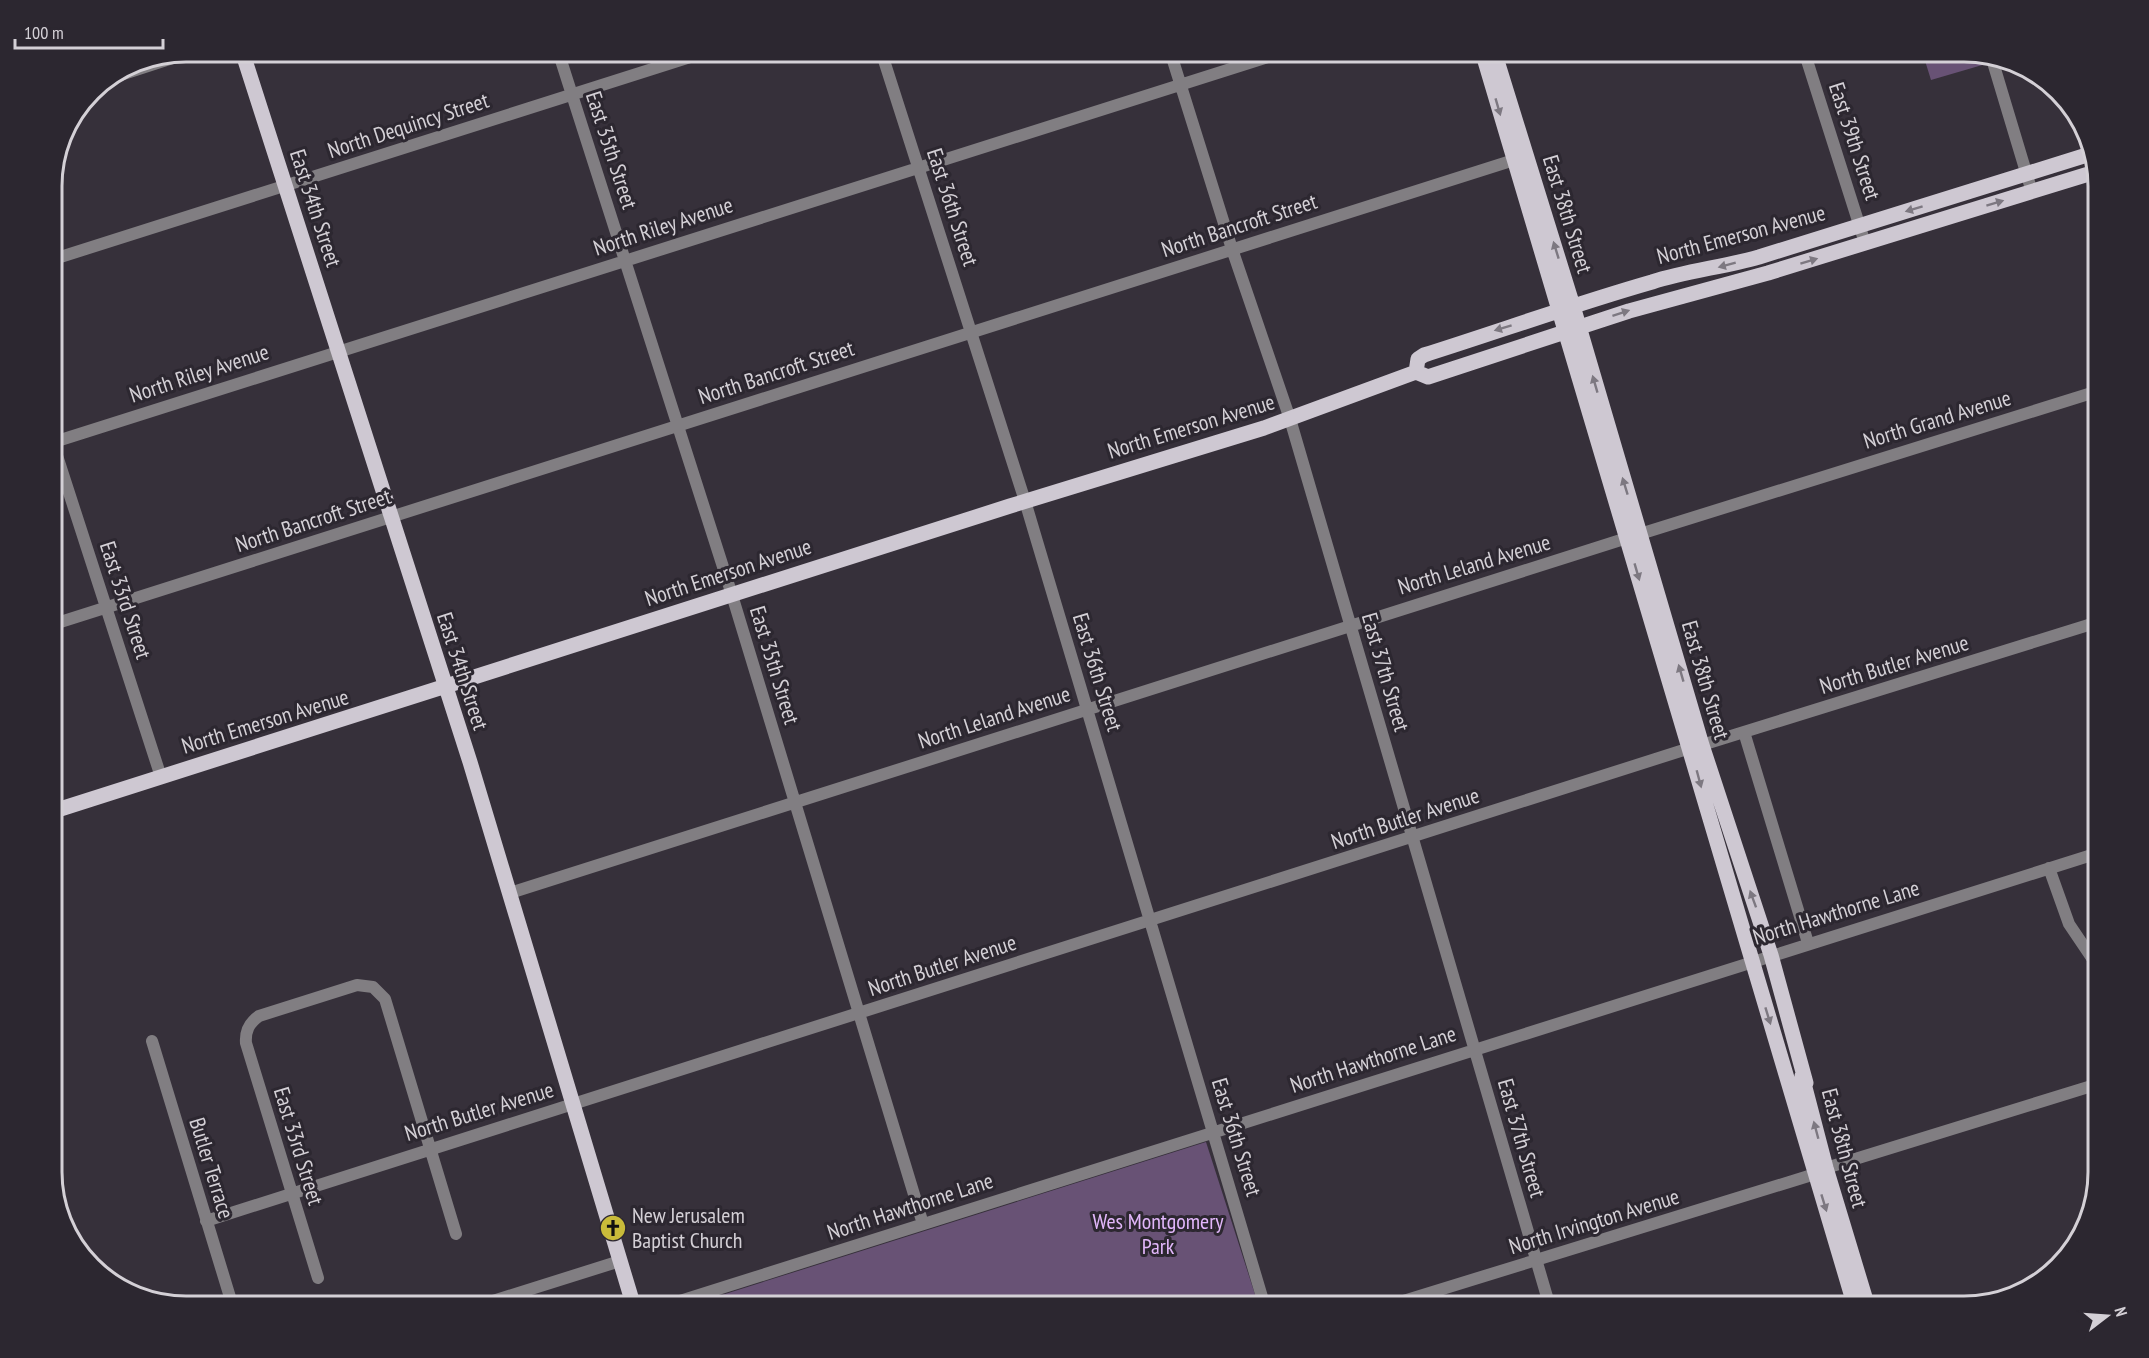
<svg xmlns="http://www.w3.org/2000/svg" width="2149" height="1358" viewBox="0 0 2149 1358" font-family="'PT Sans Narrow',sans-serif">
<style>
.green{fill:#685275}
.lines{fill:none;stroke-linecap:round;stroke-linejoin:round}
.minor{stroke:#817e82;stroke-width:12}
.major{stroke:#cec8d2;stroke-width:15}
.oneway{fill:#7d7881}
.labels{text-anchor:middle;stroke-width:6;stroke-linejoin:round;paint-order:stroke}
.street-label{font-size:22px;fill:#d4d0d6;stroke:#2c2730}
.poi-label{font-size:22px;fill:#d4d0d6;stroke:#2c2730;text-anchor:start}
.park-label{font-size:22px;fill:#e2b7fb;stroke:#2c2730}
.rim{fill:none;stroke:#d4d0d6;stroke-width:3}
</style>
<rect width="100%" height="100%" fill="#36303a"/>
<path class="green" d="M1922 51H1964L1996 61 1931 80Z
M1206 1142 1259 1307H684Z"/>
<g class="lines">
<path class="minor" d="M558 51 732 595 923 1224
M881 51 1025 501 1265 1307
M1170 51 1232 249 1290 419 1550 1307
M1804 51 1865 243
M1992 59 2032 192
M108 79 194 51
M51 260 709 51
M51 437 161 777
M51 443 1287 51
M1640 534 2098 391
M51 625 1514 160
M1744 732 1808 943
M1702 745 2098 622
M2049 868 2069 924 2098 967
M510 893 1627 538
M152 1041 233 1307
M1826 1168 2098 1084
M206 1221 1690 748
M318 1278 246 1043C245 1031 249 1023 259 1016L357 985 373 987 385 999 456 1234
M474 1307 620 1261
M661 1307 2098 853
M1384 1307 1815 1174"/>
<path class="major" d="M242 51 470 762 634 1307
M1482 51 1855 1307
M1494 51 1573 306 1702 745 1771 955 1806 1083
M1416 372 1418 359 1424 355C1500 331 1575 304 1652 282 1686 271 1724 267 1759 257L2090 154
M51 812 1010 506 1264 428 1416 372 1428 377 1629 311 1768 273 2095 172
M1802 1076 1826 1168 1868 1307"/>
</g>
<defs><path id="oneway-solid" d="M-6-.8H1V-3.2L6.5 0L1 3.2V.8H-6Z" transform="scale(1.5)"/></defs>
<g class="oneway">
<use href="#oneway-solid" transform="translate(1498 107) rotate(74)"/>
<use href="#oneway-solid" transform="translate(1995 203) rotate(-17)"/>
<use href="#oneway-solid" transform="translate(1914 209) rotate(163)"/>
<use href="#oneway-solid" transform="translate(1556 250) rotate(-107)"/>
<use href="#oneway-solid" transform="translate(1809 261) rotate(-17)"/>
<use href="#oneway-solid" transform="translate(1727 265) rotate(165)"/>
<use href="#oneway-solid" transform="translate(1621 313) rotate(-18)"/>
<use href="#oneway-solid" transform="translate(1503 328) rotate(163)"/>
<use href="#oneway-solid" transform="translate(1595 384) rotate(-106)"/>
<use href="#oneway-solid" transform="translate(1625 486) rotate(-107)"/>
<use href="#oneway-solid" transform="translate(1637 572) rotate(74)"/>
<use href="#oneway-solid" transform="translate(1681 673) rotate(-106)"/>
<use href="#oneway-solid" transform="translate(1699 779) rotate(75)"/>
<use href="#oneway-solid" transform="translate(1753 899) rotate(-110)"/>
<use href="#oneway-solid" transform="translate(1768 1016) rotate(73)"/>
<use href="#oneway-solid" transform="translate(1816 1130) rotate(-105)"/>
<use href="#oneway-solid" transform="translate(1824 1203) rotate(73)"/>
</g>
<defs>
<g id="church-disc" transform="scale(1.35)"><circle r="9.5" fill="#c9bb3a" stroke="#2c2730"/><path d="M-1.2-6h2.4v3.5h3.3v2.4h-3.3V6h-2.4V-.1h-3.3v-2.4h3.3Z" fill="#111"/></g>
</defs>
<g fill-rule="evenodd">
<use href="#church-disc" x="613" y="1228"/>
</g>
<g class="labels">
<g class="street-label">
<text transform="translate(408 125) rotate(-18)" y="8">North Dequincy Street</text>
<text transform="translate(1855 141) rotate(72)" y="8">East 39th Street</text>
<text transform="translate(612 150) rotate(72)" y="8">East 35th Street</text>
<text transform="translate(953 207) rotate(72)" y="8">East 36th Street</text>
<text transform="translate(316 208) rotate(72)" y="8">East 34th Street</text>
<text transform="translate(1568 214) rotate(73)" y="8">East 38th Street</text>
<text transform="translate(1239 225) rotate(-18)" y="8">North Bancroft Street</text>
<text transform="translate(663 226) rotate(-18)" y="8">North Riley Avenue</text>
<text transform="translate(1741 234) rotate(-15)" y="8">North Emerson Avenue</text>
<text transform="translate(776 372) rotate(-18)" y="8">North Bancroft Street</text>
<text transform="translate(199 373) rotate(-18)" y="8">North Riley Avenue</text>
<text transform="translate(1937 419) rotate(-17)" y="8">North Grand Avenue</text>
<text transform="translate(1191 426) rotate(-17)" y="8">North Emerson Avenue</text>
<text transform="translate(313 520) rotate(-18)" y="8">North Bancroft Street</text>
<text transform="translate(1474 564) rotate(-17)" y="8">North Leland Avenue</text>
<text transform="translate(728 572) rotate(-18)" y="8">North Emerson Avenue</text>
<text transform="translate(126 600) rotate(72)" y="8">East 33rd Street</text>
<text transform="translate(1894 664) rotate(-17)" y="8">North Butler Avenue</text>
<text transform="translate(775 665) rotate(73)" y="8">East 35th Street</text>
<text transform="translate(463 671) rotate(72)" y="8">East 34th Street</text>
<text transform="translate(1098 672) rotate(73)" y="8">East 36th Street</text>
<text transform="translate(1386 672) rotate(74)" y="8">East 37th Street</text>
<text transform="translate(1706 680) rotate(74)" y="8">East 38th Street</text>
<text transform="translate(994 717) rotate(-18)" y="8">North Leland Avenue</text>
<text transform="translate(265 721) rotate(-17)" y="8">North Emerson Avenue</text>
<text transform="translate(1405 818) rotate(-18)" y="8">North Butler Avenue</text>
<text transform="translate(1836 912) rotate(-17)" y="8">North Hawthorne Lane</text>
<text transform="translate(942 965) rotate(-18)" y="8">North Butler Avenue</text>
<text transform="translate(1373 1059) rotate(-18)" y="8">North Hawthorne Lane</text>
<text transform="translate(479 1111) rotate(-17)" y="8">North Butler Avenue</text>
<text transform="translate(1237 1137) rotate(73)" y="8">East 36th Street</text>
<text transform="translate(1522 1138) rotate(74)" y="8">East 37th Street</text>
<text transform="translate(299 1146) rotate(73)" y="8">East 33rd Street</text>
<text transform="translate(1845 1148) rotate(75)" y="8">East 38th Street</text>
<text transform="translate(212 1168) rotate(73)" y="8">Butler Terrace</text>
<text transform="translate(910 1206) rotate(-18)" y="8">North Hawthorne Lane</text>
<text transform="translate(1594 1221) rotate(-17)" y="8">North Irvington Avenue</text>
</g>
<g class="poi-label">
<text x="632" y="1223">New Jerusalem<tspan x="632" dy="25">Baptist Church</tspan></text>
</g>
<g class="park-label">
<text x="1158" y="1229">Wes Montgomery<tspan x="1158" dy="25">Park</tspan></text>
</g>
</g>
<path d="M0 0H2149V1358H0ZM186 62H1964A124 124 0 0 1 2088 186V1172A124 124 0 0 1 1964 1296H186A124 124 0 0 1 62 1172V186A124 124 0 0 1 186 62Z" fill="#2c2730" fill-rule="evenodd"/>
<path class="rim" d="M186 62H1964A124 124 0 0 1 2088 186V1172A124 124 0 0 1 1964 1296H186A124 124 0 0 1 62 1172V186A124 124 0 0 1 186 62Z"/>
<g transform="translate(2107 1316) rotate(73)" stroke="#2c2730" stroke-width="4.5" paint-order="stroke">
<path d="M0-4.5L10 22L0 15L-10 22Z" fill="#d4d0d6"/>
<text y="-9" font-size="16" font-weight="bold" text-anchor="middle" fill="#d4d0d6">N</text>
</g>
<path d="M15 39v9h148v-9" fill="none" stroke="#d4d0d6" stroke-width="3"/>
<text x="24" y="39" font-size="18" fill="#d4d0d6" stroke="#2c2730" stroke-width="4.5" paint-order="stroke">100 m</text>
</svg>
